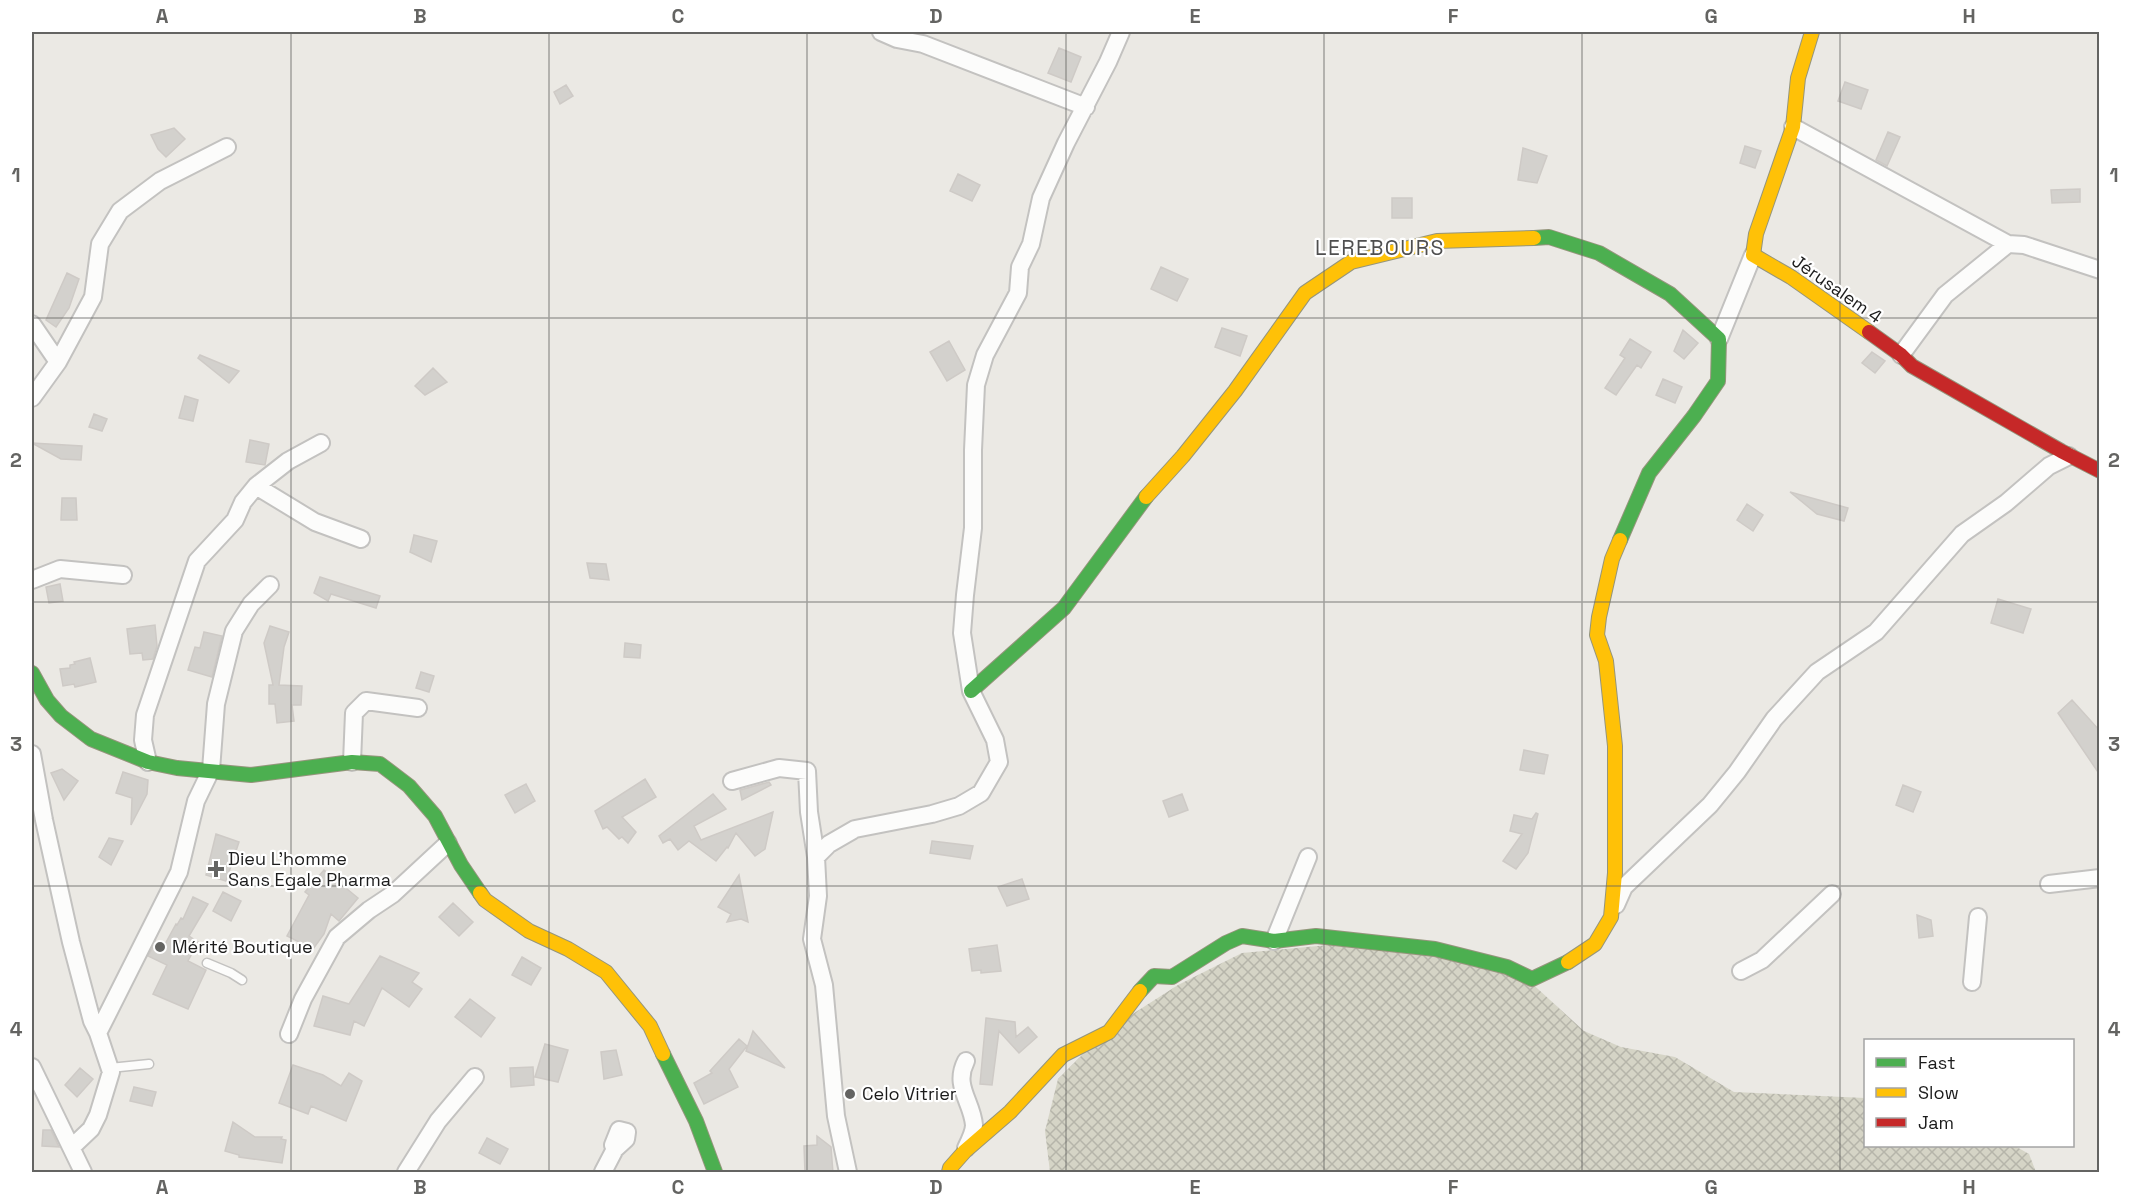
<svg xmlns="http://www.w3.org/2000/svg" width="2131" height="1204" viewBox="0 0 2131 1204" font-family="'Space Grotesk',sans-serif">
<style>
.construction{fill:url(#construction-cross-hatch)}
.building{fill:#d3d1cd;stroke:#cecac6;stroke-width:1.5}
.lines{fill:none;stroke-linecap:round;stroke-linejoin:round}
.lane-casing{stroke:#c3c2c0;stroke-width:11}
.street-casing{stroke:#c3c2c0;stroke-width:20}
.fast-casing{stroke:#95957c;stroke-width:16}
.slow-casing{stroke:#95957c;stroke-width:16}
.jam-casing{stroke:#95957c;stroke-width:16}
.lane{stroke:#fcfcfb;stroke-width:8}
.street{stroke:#fcfcfb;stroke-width:16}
.fast{stroke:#4caf50;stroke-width:14}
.slow{stroke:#ffc107;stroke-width:14}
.jam{stroke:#c62828;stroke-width:14}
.grid{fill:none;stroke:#646462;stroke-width:1.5;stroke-opacity:0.55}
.poi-dot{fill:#646462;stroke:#fff;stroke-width:2}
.labels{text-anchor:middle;stroke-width:4.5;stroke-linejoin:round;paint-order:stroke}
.street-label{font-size:18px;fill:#1c1c1c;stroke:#fff}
.poi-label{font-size:18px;fill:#1c1c1c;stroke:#fff;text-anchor:start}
.quarter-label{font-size:21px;letter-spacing:1.5px;fill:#4f4f4f;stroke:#fff}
.neatline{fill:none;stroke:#646462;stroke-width:2}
.grid-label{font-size:20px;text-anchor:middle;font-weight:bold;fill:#646462}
</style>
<defs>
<pattern id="construction-cross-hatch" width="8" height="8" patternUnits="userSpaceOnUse" patternTransform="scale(1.5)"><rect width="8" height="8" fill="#d5d4c6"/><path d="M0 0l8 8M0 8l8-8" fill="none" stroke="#b6b5aa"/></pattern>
</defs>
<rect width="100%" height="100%" fill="#ebe9e4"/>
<path class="construction" d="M1339 944 1441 949 1527 979 1584 1031 1621 1047 1675 1057 1734 1092 1865 1098 1866 1146H2015L2029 1154 2036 1172H1050L1045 1131 1058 1079 1106 1031 1178 985 1242 953Z"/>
<path class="building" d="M1059 48 1081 57 1071 82 1048 73Z
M1845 82 1868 90 1861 109 1838 101Z
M566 85 573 96 560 104 554 92Z
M174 128 185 139 166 157 158 149 151 135Z
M1888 132 1900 137 1887 166 1876 160Z
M1745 146 1761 151 1755 168 1740 163Z
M1523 148 1547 156 1537 183 1518 180Z
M958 174 980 185 972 201 950 191Z
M2080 189V202L2052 203 2051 190Z
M1392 198H1412V218H1392Z
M1161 267 1188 279 1177 301 1151 289Z
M67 273 79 279 69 308 56 327 46 320Z
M1222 328 1247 336 1240 356 1215 347Z
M1683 330 1698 343 1684 359 1674 351Z
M1630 339 1651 352 1641 368 1637 365 1616 395 1605 388 1625 358 1620 355Z
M949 341 965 370 947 381 930 352Z
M1872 352 1885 361 1875 373 1862 363Z
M200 355 239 371 229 383 198 358Z
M433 368 447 382 425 395 415 386Z
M1663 379 1682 387 1675 403 1656 395Z
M185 396 198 400 193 421 179 418Z
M94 414 107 419 102 431 89 427Z
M250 440 269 444 265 465 246 462Z
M32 443 82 446 81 460 61 459Z
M1790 492 1848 508 1844 521 1817 514Z
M62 498H76L77 520H61Z
M1747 504 1763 515 1753 531 1737 520Z
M414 535 437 541 431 562 410 552Z
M587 563 606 564 609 580 590 578Z
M320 577 380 596 376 608 331 594 328 601 314 593Z
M60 584 63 601 49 603 46 587Z
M1998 599 2031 609 2023 633 1991 623Z
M155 625 157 646 153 659 143 660 142 653 130 654 127 629Z
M270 626 289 632 284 647 279 685 302 686 301 705H292L294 721 277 723 275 704H269V685H273L264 643Z
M204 632 222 636 212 677 188 670 195 647 200 648Z
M625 643 641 645 640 658 624 657Z
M90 658 96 682 75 687 74 684 63 686 60 669 70 668V665L75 664 74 662Z
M421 672 434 676 429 692 416 688Z
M2072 700 2100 731V775L2058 713Z
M1524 750 1548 755 1544 774 1520 770Z
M62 769 78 781 64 800 51 773Z
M123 772 148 780 147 794 131 825 132 798 116 793Z
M645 779 656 797 622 817 636 832 628 843 622 837 619 839 607 827 603 829 595 811Z
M769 782 771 785 742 800 740 790Z
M526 784 535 801 515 813 505 795Z
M1903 785 1921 792 1913 812 1896 805Z
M713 794 726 809 694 826 701 840 773 812 765 849 755 856 736 833 728 848 727 847 716 861 689 841 678 850 670 839 663 843 659 836Z
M1182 794 1188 810 1169 817 1163 801Z
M1536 813 1538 814 1528 853 1516 869 1503 861 1522 834 1510 831 1514 815 1532 819Z
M216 834 239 842 226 881 206 875Z
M109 838 123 841 111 865 99 857Z
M932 841 973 846 970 859 930 853Z
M324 870 358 898 339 921 331 914 324 934 313 949 287 936 309 895 305 892Z
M739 875 748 922 741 919 727 922 731 914 718 907Z
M1022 879 1029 899 1007 906 998 887Z
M223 892 241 901 231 921 213 911Z
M193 897 208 904 189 936 198 942 188 961 206 970 188 1009 153 994 167 965 148 956 156 942 164 946 176 924 177 925 181 918 183 919Z
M453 903 473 922 459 936 439 917Z
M1917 915 1931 920 1933 936 1919 938Z
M997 945 1001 971 981 973V970L972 971 969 949Z
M380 956 419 973 412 982 422 989 409 1007 382 988 364 1026 354 1021 350 1035 314 1026 323 996 349 1004Z
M522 957 541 968 531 985 512 975Z
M470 999 495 1018 481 1037 455 1017Z
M986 1018 1015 1022 1016 1037 1028 1027 1037 1037 1019 1053 999 1031 992 1085 980 1084Z
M753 1031 785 1068 746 1051Z
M739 1039 747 1046 729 1069 738 1087 704 1104 694 1083 712 1073 710 1071Z
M545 1044 568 1050 558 1082 535 1077Z
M616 1050 622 1075 604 1079 601 1052Z
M293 1065 323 1075 341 1086 349 1073 362 1081 346 1121 311 1106 308 1114 279 1103Z
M533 1067 534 1085 511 1087 510 1068Z
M80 1068 93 1079 77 1097 65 1085Z
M134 1087 156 1092 152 1106 130 1101Z
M233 1122 255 1137H282L281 1139 286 1140 282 1163 239 1157V1155L225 1151Z
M43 1130H51L59 1147 42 1146Z
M817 1136 831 1147 833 1173H805L804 1146 817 1145Z
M487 1138 508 1149 500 1164 479 1153Z"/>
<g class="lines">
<g class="lane-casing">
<path id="lane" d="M207 963 231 973 242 980
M110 1068 149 1064"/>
</g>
<g class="street-casing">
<path id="street" d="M881 32 897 39 923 44 1086 107
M1793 127 2008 244 2024 245 2100 270
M32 324 58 362
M1719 339 1753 255
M1901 355 1945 295 2008 244
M32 398 58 362 93 297 100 244 120 211 160 181 227 147
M256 486 315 522 361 539
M32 580 60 569 123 575
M32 754 44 820 71 942 92 1021 98 1033 111 1072 98 1115 91 1129 72 1147
M148 762 143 740 145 715 197 561 235 520 243 502 256 486 288 461 321 443
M352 762 354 713 366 701 418 708
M732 781 779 768 807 771 809 812 816 857 818 896 812 939 824 985 836 1116 848 1172
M816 857 829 844 855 829 932 814 959 806 981 793 999 762 995 740 971 691 962 633 965 595 973 528V450L976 385 985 355 1018 293 1020 267 1031 244 1041 198 1066 143 1108 62 1121 32
M2049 884 2100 878
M1616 905 1624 887 1710 805 1737 772 1774 719 1817 672 1876 632 1962 534 2006 503 2049 466 2069 456
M1274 941 1308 857
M1741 971 1762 960 1832 894
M1972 982 1978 917
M98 1033 179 872 196 801 211 770 216 704 234 631 251 604 270 585
M289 1034 303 999 337 937 369 910 393 894 448 843
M966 1061C953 1086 972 1101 974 1125 974 1132 969 1142 966 1148
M32 1067 83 1172
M406 1172 438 1121 475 1077
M603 1172 615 1149 626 1139 627 1132 619 1130 613 1145"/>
</g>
<g class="fast-casing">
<path id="fast" d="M1534 238 1549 237 1599 253 1670 294 1719 339 1718 381 1694 416 1649 473 1620 540
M32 673 47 700 61 716 91 739 148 762 177 768 251 775 352 762 380 764 409 786 435 816 461 865 480 893
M971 691 1064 608 1146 497
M1140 991 1154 976 1172 977 1226 943 1242 936 1274 941 1316 936 1435 949 1507 967 1532 979 1568 962
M663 1054 696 1121 715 1172"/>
</g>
<g class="slow-casing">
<path id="slow" d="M1812 32 1798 78 1793 127 1756 234 1753 255 1791 277 1869 332
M1146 497 1183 456 1235 391 1305 293 1351 262 1437 241 1534 238
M480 893 485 900 529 931 568 949 606 972 650 1026 663 1054
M1568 962 1595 944 1611 917 1615 873V746L1606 661 1597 635 1599 617 1612 559 1620 540
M949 1172 950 1168 965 1151 1010 1112 1063 1055 1109 1032 1140 991"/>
</g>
<g class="jam-casing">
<path id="jam" d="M1869 332 1901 355 1912 366 2061 451 2100 471"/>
</g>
<use href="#lane" class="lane"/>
<use href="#street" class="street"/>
<use href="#fast" class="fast"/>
<use href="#slow" class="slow"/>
<use href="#jam" class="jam"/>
</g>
<path class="grid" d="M291 32V1172M549 32V1172M807 32V1172M1066 32V1172M1324 32V1172M1582 32V1172M1840 32V1172M32 318H2100M32 602H2100M32 886H2100"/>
<g class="poi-dot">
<path d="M213 860h6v6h6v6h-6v6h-6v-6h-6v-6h6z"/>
<circle cx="160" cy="947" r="6"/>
<circle cx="850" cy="1094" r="6"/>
</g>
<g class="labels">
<g class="street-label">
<text transform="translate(1837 289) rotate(35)" y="6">Jérusalem 4</text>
</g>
<g class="poi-label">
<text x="228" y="865">Dieu L'homme<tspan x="228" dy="21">Sans Egale Pharma</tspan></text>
<text x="172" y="953">Mérité Boutique</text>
<text x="862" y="1100">Celo Vitrier</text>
</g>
<g class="quarter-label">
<text x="1380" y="255">LEREBOURS</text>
</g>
</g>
<rect width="2131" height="1204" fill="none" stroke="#ffffff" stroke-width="66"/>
<rect x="1864" y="1039" width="210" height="108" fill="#ffffff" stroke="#a4a4a4" stroke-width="1.5"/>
<rect x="1876" y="1058" width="30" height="9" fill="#4caf50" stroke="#a4a4a4" stroke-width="1.5"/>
<text x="1918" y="1069" font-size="18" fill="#1c1c1c">Fast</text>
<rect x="1876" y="1088" width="30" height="9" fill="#ffc107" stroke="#a4a4a4" stroke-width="1.5"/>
<text x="1918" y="1099" font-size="18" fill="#1c1c1c">Slow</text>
<rect x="1876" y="1118" width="30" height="9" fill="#c62828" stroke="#a4a4a4" stroke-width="1.5"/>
<text x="1918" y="1129" font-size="18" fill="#1c1c1c">Jam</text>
<rect x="33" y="33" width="2065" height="1138" class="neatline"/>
<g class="grid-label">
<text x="162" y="23">A</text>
<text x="420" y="23">B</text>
<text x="678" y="23">C</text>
<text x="936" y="23">D</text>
<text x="1195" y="23">E</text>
<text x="1453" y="23">F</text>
<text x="1711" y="23">G</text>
<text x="1969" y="23">H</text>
<text x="16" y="182">1</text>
<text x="2114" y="182">1</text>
<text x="16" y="467">2</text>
<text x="2114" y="467">2</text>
<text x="16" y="751">3</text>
<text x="2114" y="751">3</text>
<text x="16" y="1036">4</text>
<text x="2114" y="1036">4</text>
<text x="162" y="1194">A</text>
<text x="420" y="1194">B</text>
<text x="678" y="1194">C</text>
<text x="936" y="1194">D</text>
<text x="1195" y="1194">E</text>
<text x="1453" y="1194">F</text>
<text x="1711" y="1194">G</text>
<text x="1969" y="1194">H</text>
</g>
</svg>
